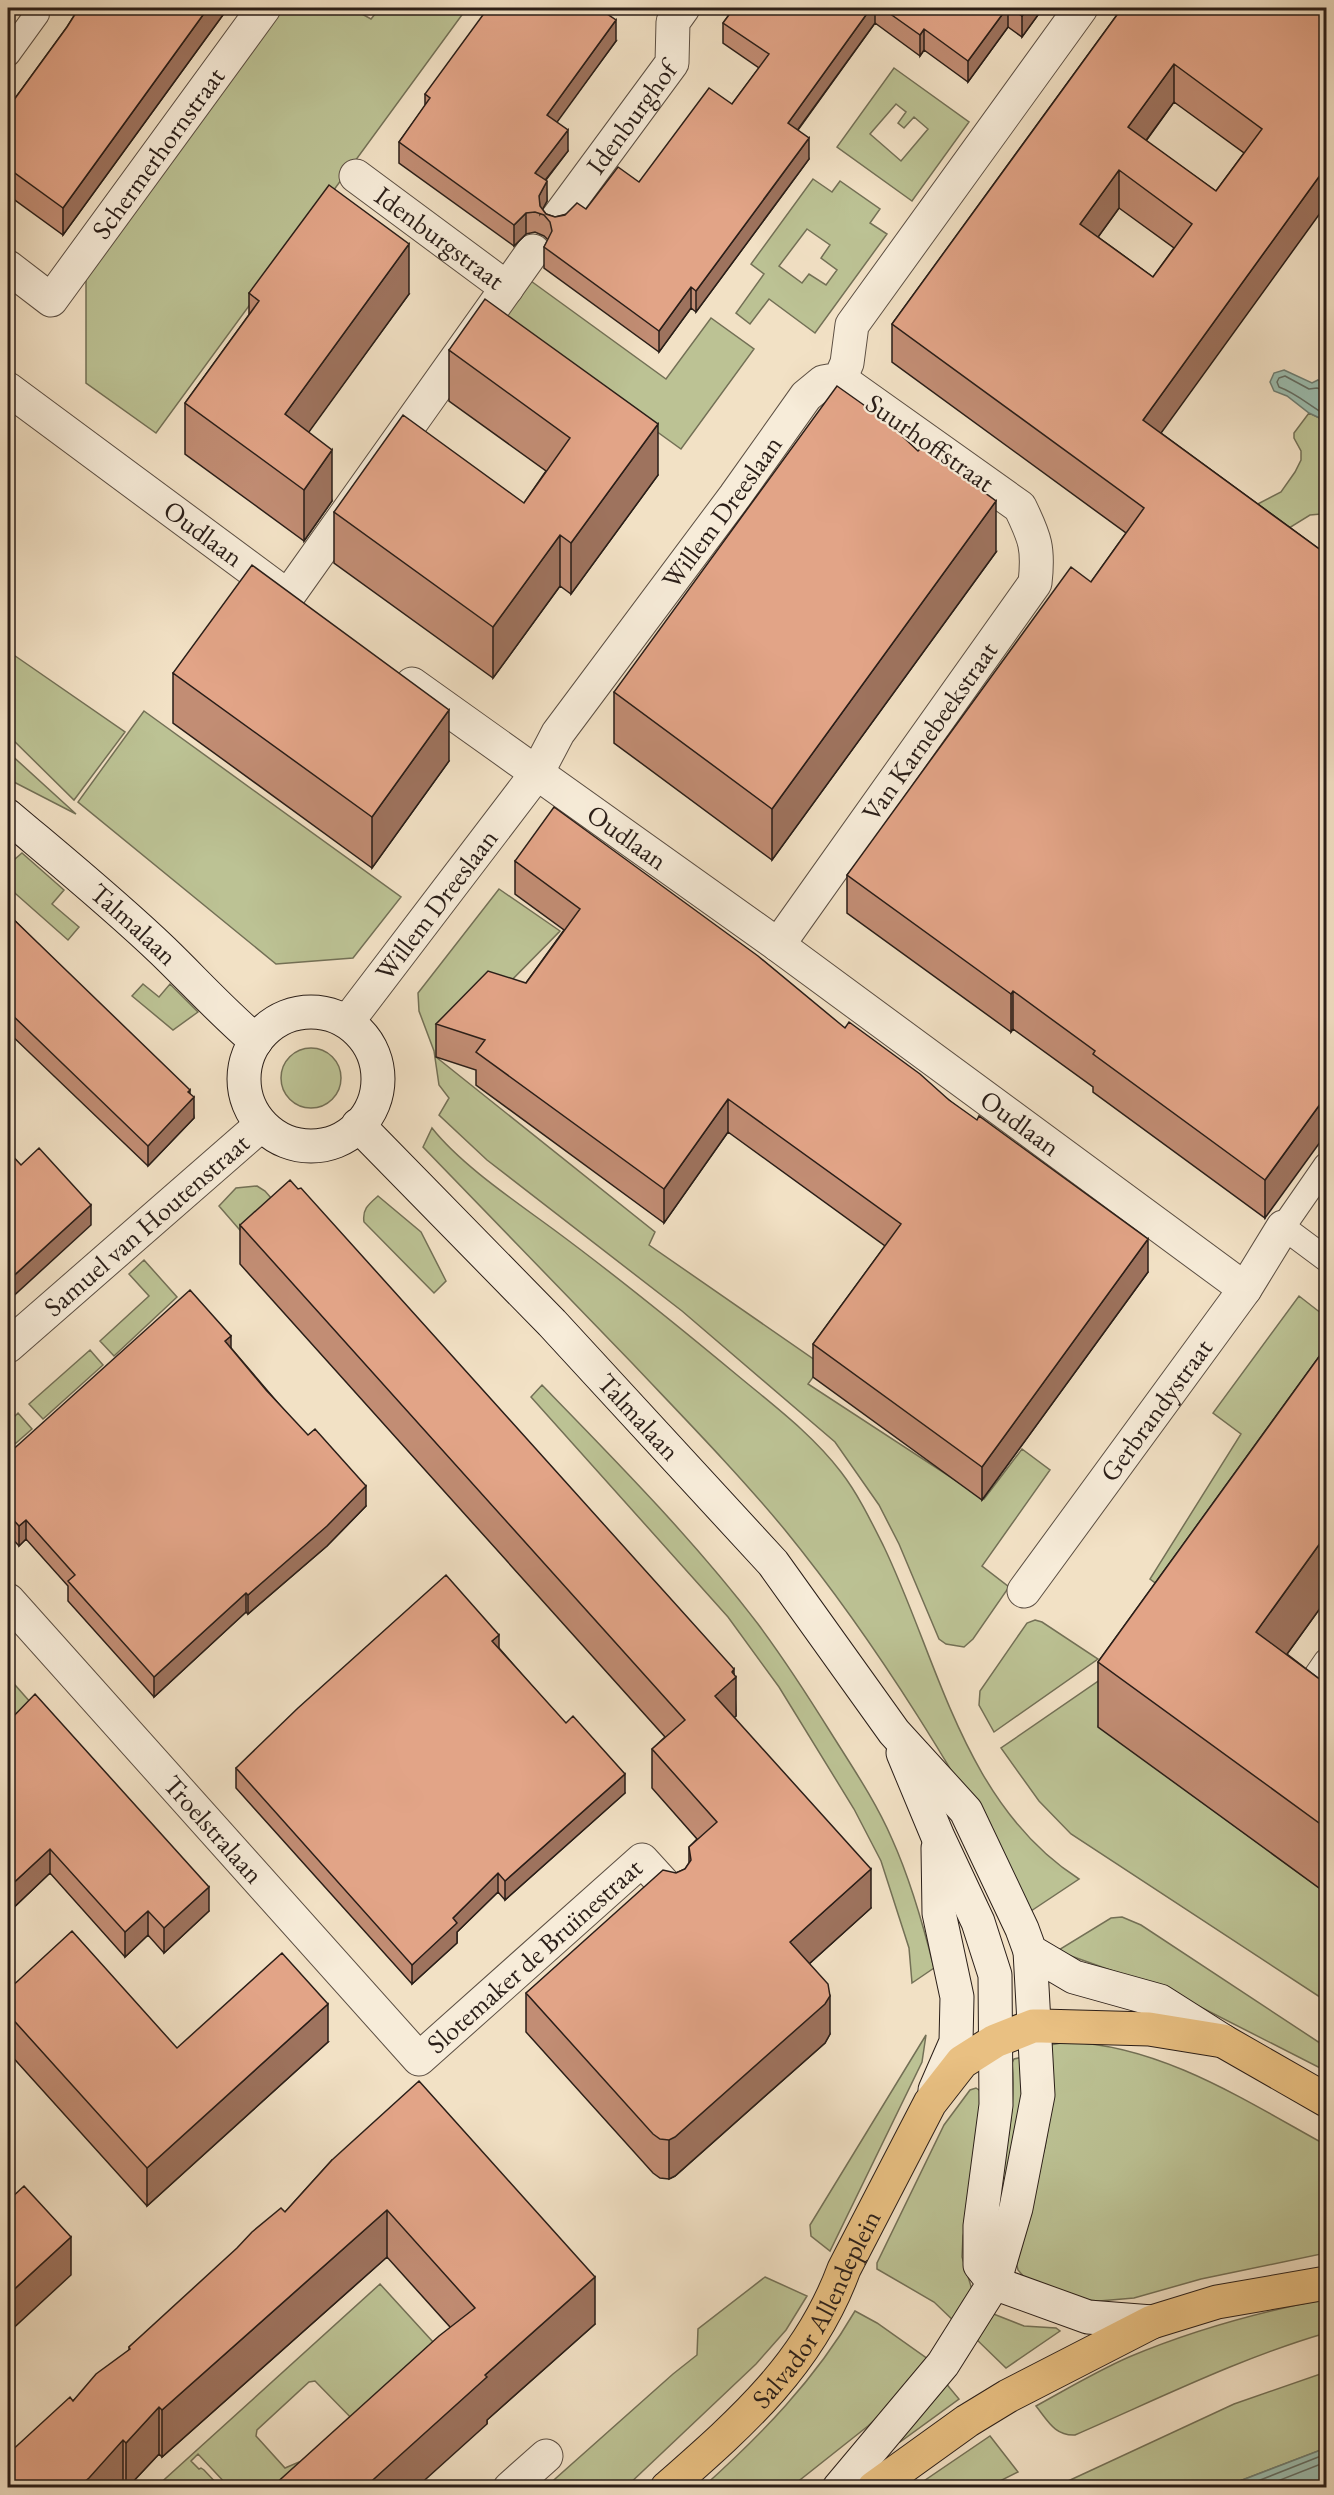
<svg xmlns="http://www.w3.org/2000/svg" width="1334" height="2495" viewBox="0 0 1334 2495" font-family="'EB Garamond',serif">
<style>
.green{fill:#bcc294;stroke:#737056;stroke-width:1.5;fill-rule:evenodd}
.water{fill:#9cbeb0;stroke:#6e7e73;stroke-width:1.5}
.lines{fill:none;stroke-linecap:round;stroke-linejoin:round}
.shore{stroke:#636e64;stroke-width:1.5}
.lane-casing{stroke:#5c4f43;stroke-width:26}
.street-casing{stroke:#5c4f43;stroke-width:35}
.secondary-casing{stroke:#2a1e18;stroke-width:35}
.primary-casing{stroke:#2a1e18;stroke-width:35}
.lane{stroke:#f7ecd9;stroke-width:24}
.street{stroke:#f7ecd9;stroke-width:33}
.secondary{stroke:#f7ecd9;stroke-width:33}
.primary{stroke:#e9c082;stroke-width:33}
.wall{fill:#c28d74;stroke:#2a1e18;stroke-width:1.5;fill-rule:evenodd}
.shaded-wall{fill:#9e735e;stroke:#2a1e18;stroke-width:1.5}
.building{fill:#e2a487;stroke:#2a1e18;stroke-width:1.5;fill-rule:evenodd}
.labels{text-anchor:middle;stroke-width:4.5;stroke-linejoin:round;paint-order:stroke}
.street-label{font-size:27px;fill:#2a1e18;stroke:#f7ecd9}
</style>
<rect width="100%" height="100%" fill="#f2e1c5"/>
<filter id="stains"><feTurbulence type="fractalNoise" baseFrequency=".00333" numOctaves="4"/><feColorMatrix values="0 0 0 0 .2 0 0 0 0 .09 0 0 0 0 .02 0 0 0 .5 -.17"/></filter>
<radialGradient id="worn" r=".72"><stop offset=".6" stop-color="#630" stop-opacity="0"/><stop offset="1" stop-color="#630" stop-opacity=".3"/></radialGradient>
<path class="green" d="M282 8H351L371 19 380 8H467L156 433 86 383V278Z
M894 68 969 122 912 201 837 147ZM896 104 906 112 898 123 904 128 914 117 928 129 901 161 870 134Z
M813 179 832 192 840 181 880 209 870 223 887 234 815 333 769 299 750 324 736 313 764 274 751 264ZM807 229 830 245 821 258 837 270 826 285 809 274 802 283 779 266Z
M524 276 666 379 711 318 754 349 681 449 495 315Z
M1309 413 1326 421V519L1321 514 1310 515 1286 530 1248 509 1281 492 1295 472 1301 460V451L1294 438V433Z
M8 651 125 732 74 800 8 735Z
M144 711 401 897 353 958 276 964 78 802Z
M8 752 76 814 8 779Z
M22 853 64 890 52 904 79 927 68 940 8 887V865Z
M499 889 560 931 436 1057 655 1232 649 1245 822 1365 808 1384 984 1499 1022 1449 1050 1470 982 1566 1009 1587 973 1639 964 1647 946 1644 939 1639 899 1544 879 1505 835 1442 682 1311 487 1160 439 1115 449 1098 439 1085 434 1051 419 1011 418 993Z
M143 984 159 997 170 984 198 1012 173 1030 132 996Z
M281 1078a30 30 0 1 1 60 0a30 30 0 1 1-60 0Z
M432 1128C462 1166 518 1203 557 1232 619 1278 678 1326 737 1375 773 1405 812 1434 841 1472 858 1494 871 1521 884 1547 939 1662 964 1805 1079 1879L1031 1911C959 1778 881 1648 785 1530 737 1472 684 1418 632 1363 562 1291 493 1219 423 1147Z
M257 1186 265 1191 279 1207 245 1236 219 1206 236 1188Z
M378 1196 421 1232 446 1281 434 1293 364 1222C362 1209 369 1204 378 1196Z
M144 1260 177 1297 114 1356 100 1341 149 1296 129 1274Z
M1299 1296 1326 1317V1395L1181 1602 1150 1579 1241 1434 1213 1413Z
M90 1350 103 1365 43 1419 29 1404Z
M542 1385C617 1462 693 1539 758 1624 784 1659 808 1696 831 1733 853 1768 876 1802 892 1839 911 1881 923 1924 934 1968L912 1983 909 1948 881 1861 854 1809 779 1687 728 1617 531 1397Z
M18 1413 32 1429 8 1450V1423Z
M1035 1620 1042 1622 1098 1659 994 1732 979 1705 980 1691 1027 1623Z
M1113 1671 1130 1682 1098 1726 1326 1893V2001L1071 1834 1039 1801 1001 1748Z
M8 1677 54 1729 8 1771Z
M1122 1917 1141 1925 1326 2047V2071L1169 1991 1057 1951 1111 1918Z
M926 2035 922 2062 830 2251 811 2236 810 2225Z
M1067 2042C1161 2045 1246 2101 1326 2145V2253L1201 2279 1134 2298 1099 2301 1062 2298 1024 2277 1018 2270 1015 2258 1045 2147 1050 2115V2045Z
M1023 2057 1022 2152 988 2236C998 2183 1018 2117 1012 2063L1014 2059Z
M976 2088 982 2092 980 2166 963 2236 962 2257 974 2296 956 2323 934 2302 877 2269V2263L944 2125 970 2090Z
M765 2277 807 2296 786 2330 756 2364 626 2487H546L673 2374 697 2355 698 2329Z
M380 2284 444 2354 362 2429 315 2381 309 2382 257 2430 256 2436 285 2468 299 2462H305L297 2487H229L198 2454 191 2461 199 2469 201 2468 204 2470 220 2487 155 2488Z
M1326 2299V2333C1240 2358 1158 2399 1075 2435 1055 2436 1048 2421 1036 2406 1067 2389 1097 2371 1129 2357 1193 2330 1259 2312 1326 2299Z
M855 2311 877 2323 932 2362 907 2390 868 2426 791 2487 702 2488C761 2435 815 2380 855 2311Z
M991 2313 1024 2326 1056 2328 1060 2331 1006 2368 975 2338Z
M1326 2372V2448L1224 2487 1053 2488 1234 2404Z
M944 2381 959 2399 900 2442H895Z
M990 2436 1018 2472 988 2487H915Z"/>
<path class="water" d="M1284 370 1312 383 1318 380 1326 386V421L1309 413 1287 396 1274 391 1270 382 1274 373Z
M1326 2448V2487H1224Z"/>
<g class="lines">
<path class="shore" d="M1326 391 1317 388 1309 389 1285 376 1279 378 1277 382 1279 387C1296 393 1310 406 1326 415
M1240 2488 1326 2454
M1260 2488 1326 2462"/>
<g class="lane-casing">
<path id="lane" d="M8 54 37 14
M1326 1165 1283 1227 1326 1259
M1326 1661 1315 1677 1326 1686"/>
</g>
<g class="street-casing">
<g id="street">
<path id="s1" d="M356 176 507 288"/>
<path id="s2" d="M557 219 672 63 673 22 683 8"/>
<path id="s3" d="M8 267 51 300 264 8"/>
<path id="s4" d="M8 389 286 595"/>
<path d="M288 596 533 251"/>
<path id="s5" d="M412 684 778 945 1245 1289"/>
<path id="s6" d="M778 945 1035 583C1039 548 1035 538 1020 507L840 379"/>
<path id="s7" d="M348 1021 537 773 558 733 735 496 806 396 823 382 840 379 847 363 852 325 1081 8"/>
<path id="s8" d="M8 1346 260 1126"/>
<path id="s9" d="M1024 1591 1245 1289 1283 1227"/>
<path id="s10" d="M8 1600 419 2059 642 1860 673 1894"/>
<path d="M510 2488 546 2456"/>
</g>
</g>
<g class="secondary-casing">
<g id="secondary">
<path id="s11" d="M8 816C60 860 114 904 163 951 194 981 223 1013 256 1041"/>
<circle cx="311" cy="1079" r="67"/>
<path id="s12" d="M358 1125 552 1323 773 1563 894 1732 966 1811 1022 1929 1030 1951 1074 1977 1160 2001 1223 2041"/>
<path d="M903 1753 938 1837 978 1922 995 1975 996 2105 980 2226V2265L994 2283 1088 2317 1152 2322"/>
<path d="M935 2090 956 2042 957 1997 939 1913 938 1848"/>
<path d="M839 2488 943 2364 994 2283 1016 2208 1038 2095 1030 1951"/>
</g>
</g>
<g class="primary-casing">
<g id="primary">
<path id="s13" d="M667 2488C742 2422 809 2364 844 2269L930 2103 962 2062 995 2041 1033 2026H1042L1149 2029 1223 2041 1326 2100"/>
<path d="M874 2488 967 2421 1008 2396 1152 2322 1217 2302 1326 2283"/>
</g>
</g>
<use href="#lane" class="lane"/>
<use href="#street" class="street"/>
<use href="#secondary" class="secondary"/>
<use href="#primary" class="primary"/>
</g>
<path class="wall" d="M79 8H228L63 235 8 195V108L67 27Z
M734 8H1043L1022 37 1008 27 968 82 924 50 920 56 875 23 798 130 809 159 696 312 691 308 659 352 544 268V247L548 240 544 236 535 232 526 234 514 246 399 163V142L425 106V94L616 41 556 122 568 151 546 180 547 201 542 209 546 214 555 217 586 209 639 182 732 104 759 68 723 43V23Z
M1122 8H1326L1161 433 1326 554 1265 1218 1093 1092V1087L1013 1029 1011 1032 847 913V875L1091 582 1126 533 892 362V324ZM1174 102 1244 153 1216 191 1146 141ZM1119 208 1174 248 1153 277 1098 237Z
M249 293 409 294 308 432 332 501 304 541 185 454V403L249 315Z
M449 350 658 475 571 594 560 586 493 678 334 563V512L524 503 546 471 449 401Z
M996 552 772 860 614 743V692Z
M173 673 449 761 372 868 173 723Z
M515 861 845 1028 949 1100 1148 1272 982 1500 813 1377V1344L885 1246 728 1132 664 1223 476 1085V1070L436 1057V1024L526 983 564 930 515 894Z
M8 914 190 1094 194 1118 148 1166 8 1032Z
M240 1225 734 1674 736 1716 734 1717 871 1908 809 1964 830 2034 825 2043 675 2176 669 2179 660 2178 653 2173 526 2032V1993L676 1873 685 1869 689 1863V1847L697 1839 652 1788V1749L665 1737 240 1264Z
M1326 1347V1600L1287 1654 1326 1684V1893L1098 1727V1662Z
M231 1348 366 1506 327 1546 248 1614 246 1612 154 1697 68 1601V1586L26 1539 19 1546 8 1534V1454Z
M499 1648 625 1793 505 1900 498 1892 457 1932V1943L412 1984 236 1788V1768Z
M8 1722 209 1911 164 1953 148 1935 125 1957 50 1873 8 1913Z
M8 1990 177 2048 328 2042 147 2206 8 2052Z
M332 2160 595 2324 487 2420V2424L450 2327 387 2257 162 2457 159 2454 128 2487H124L73 2401 129 2350V2347L285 2212Z"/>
<path class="shaded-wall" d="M208 8H228L63 235V208Z
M871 8H875V23L788 143V123Z
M1007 8H1008V27L968 82V61Z
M1028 8H1043L1022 37V16Z
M616 20V41L547 136V115Z
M924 29V50L920 56V35Z
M1174 64V102L1128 165V127Z
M568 130V151L535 193V173Z
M809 138V159L696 312V291Z
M1326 167V205L1143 458V420Z
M1119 170V208L1080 262V224Z
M547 181V201L540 214 539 196Z
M526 213V234L514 246V225Z
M409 244V294L285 465V414Z
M691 287V308L659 352V331Z
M658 424V475L571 594V543Z
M332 450V501L304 541V490Z
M996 501V552L772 860V809Z
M560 535V586L493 678V627Z
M449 710V761L372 868V817Z
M1013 991V1029L1011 1032V994Z
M190 1090V1101L194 1097V1118L148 1166V1146Z
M1326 1096V1134L1265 1218V1180Z
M728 1099V1132L664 1223V1189Z
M91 1205V1225L8 1301V1281Z
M1148 1239V1272L982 1500V1467Z
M231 1336V1355L225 1341Z
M366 1486V1506L327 1546 248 1614V1595Z
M26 1520V1539L19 1546V1526Z
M1326 1535V1600L1256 1697V1632Z
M246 1593V1612L154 1697V1677Z
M499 1635V1654L492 1641Z
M734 1669V1679L736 1677V1716L715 1735V1696Z
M625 1774V1793L505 1900V1881Z
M50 1849V1873L8 1913V1888Z
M871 1869V1908L790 1981V1942Z
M498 1873V1892L457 1932V1943L412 1984V1965L453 1918Z
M209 1887V1911L164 1953V1928Z
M148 1911V1935L125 1957V1932Z
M830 1996V2034L825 2043 675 2176 669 2179V2140Z
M328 2004V2042L147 2206V2168Z
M387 2210V2257L162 2457V2410Z
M71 2237V2275L8 2333V2295Z
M595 2277V2324L487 2420V2424L417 2487H365L485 2375Z
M159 2407V2454L128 2487H126V2443Z
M123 2440V2486L122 2487H78Z"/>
<path class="building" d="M79 8H208L63 208 8 168V108L67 27Z
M488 8H598L616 20 547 115 568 130 535 173 547 181 539 196 540 206 546 214 555 217 565 215 577 203 586 209 618 167 639 182 709 88 732 104 769 54 723 23 734 8H871L788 123 809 138 696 291 691 287 659 331 544 247 552 231 550 222 544 215 535 212 526 213 514 225 399 142 430 98 425 94Z
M882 8H1007L968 61 924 29 920 35Z
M1010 8H1028L1022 16Z
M1122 8H1326V167L1143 420 1326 554V1096L1265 1180 1093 1054 1095 1051 1013 991 1011 994 847 875 1071 567 1091 582 1144 508 892 324ZM1174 64 1262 129 1216 191 1128 127ZM1119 170 1192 224 1153 277 1080 224Z
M329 185 409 244 285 414 332 450 304 490 185 403 259 301 249 293Z
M485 299 658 424 571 543 560 535 493 627 334 512 403 415 524 503 570 438 449 350Z
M837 386 885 420 918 451 922 447 996 501 772 809 614 692Z
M252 565 449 710 372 817 173 673Z
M554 807 758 956 845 1028 849 1022 920 1074 949 1100 977 1120 979 1116 1148 1239 982 1467 813 1344 901 1224 728 1099 664 1189 476 1052 485 1040 436 1024 488 971 526 983 580 909 515 861Z
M8 914 190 1090 188 1092 194 1097 148 1146 8 1011Z
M39 1148 91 1205 8 1281V1151L21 1165Z
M290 1180 298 1189 301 1188 734 1669 732 1672 736 1677 715 1696 871 1869 790 1942 828 1984 830 1996 825 2004 675 2137 669 2140 660 2139 653 2134 526 1993 663 1870 676 1873 685 1869 691 1860 689 1847 717 1822 652 1749 685 1720 240 1225Z
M190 1290 231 1336 225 1341 266 1390 308 1435 315 1429 366 1486 327 1526 248 1595 246 1593 154 1677 68 1581 75 1575 26 1520 19 1526 8 1514V1454Z
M1326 1347V1535L1256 1632 1326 1684V1828L1098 1662Z
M446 1575 499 1635 492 1641 566 1723 573 1716 625 1774 505 1881 498 1873 453 1918 457 1923 412 1965 236 1768 298 1708Z
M35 1694 209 1887 164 1928 148 1911 125 1932 50 1849 8 1888V1722Z
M72 1931 177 2048 282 1953 328 2004 147 2168 8 2014V1990Z
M419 2081 595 2277 485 2375 487 2377 365 2487H272L439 2336 475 2308 387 2210 162 2410 159 2407 126 2443 123 2440 89 2478 78 2487H8V2454L70 2397 73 2401 96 2374 130 2349 129 2347 237 2248 252 2232 281 2208 285 2212 332 2160Z
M24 2186 71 2237 8 2295V2201Z"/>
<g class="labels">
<g class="street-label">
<text dy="9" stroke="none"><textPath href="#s2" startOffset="126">Idenburghof</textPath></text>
<text dy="9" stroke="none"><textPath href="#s3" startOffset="236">Schermerhornstraat</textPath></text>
<text dy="9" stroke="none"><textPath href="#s1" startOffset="104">Idenburgstraat</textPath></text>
<text transform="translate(930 443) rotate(35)" y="9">Suurhoffstraat</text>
<text dy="9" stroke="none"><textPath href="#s7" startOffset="632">Willem Dreeslaan</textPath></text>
<text dy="9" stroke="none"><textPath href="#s4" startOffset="243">Oudlaan</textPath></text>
<text dy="9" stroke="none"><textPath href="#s6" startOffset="262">Van Karnebeekstraat</textPath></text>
<text dy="9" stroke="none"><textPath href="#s5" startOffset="264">Oudlaan</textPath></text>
<text dy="9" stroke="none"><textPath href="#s7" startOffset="146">Willem Dreeslaan</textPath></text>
<text dy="9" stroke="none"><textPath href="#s11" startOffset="166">Talmalaan</textPath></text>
<text dy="9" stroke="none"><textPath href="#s5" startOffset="750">Oudlaan</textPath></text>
<text dy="9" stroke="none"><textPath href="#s8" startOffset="184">Samuel van Houtenstraat</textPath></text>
<text dy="9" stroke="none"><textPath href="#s9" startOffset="224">Gerbrandystraat</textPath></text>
<text dy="9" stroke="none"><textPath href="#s12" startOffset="405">Talmalaan</textPath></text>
<text dy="9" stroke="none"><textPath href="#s10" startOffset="308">Troelstralaan</textPath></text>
<text dy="9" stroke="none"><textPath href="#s10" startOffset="771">Slotemaker de Bruïnestraat</textPath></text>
<text dy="9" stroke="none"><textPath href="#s13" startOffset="236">Salvador Allendeplein</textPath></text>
</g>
</g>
<rect width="1334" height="2495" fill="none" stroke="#f2e1c5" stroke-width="30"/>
<rect x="9" y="9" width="1316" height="2477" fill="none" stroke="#2a1e18" stroke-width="3"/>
<rect x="15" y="15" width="1304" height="2465" fill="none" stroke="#2a1e18" stroke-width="1.5"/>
<rect width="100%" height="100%" filter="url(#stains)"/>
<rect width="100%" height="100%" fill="url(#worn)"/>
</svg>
